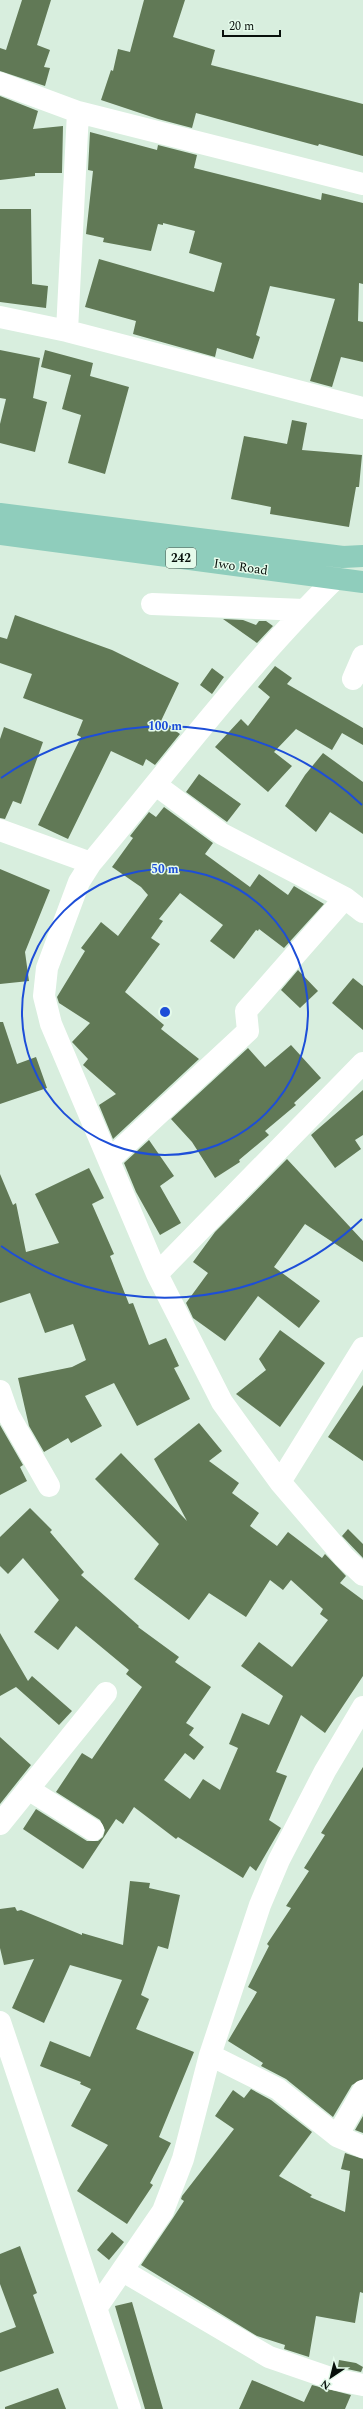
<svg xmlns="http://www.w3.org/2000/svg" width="363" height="2409" viewBox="0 0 363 2409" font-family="Spectral,serif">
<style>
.building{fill:#617956}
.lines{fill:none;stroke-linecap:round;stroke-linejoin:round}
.minor{stroke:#fff;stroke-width:22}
.major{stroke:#8fcdbc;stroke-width:22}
.ring{fill:none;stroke:#1d4ed8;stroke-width:2}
.labels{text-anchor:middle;stroke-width:3;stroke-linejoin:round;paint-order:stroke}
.shield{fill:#e5fbeb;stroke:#4a564e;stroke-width:1}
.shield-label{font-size:12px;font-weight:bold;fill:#08100b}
.street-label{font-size:13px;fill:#08100b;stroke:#e5fbeb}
.centre{fill:#1d4ed8;stroke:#e5fbeb;stroke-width:2}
.ring-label{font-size:12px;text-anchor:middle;font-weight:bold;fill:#1d4ed8;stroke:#e5fbeb;stroke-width:3;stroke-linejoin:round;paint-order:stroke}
</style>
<rect width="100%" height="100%" fill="#d8eede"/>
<path class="building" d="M22 0H51L37 45 50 50 44 67 50 68 45 86 0 71V48L6 50Z
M144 0H185L173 37 215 50 211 65 363 104V156L319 144 318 146 196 113 192 128 158 119 101 100 111 70 113 71 118 49 130 52Z
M0 96 38 111 33 129 63 126 62 173H35V176L0 180Z
M90 132 157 150 158 145 197 155 194 168 321 200 322 193 363 203V284L359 283 358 321 363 322V362L341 357 332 387 310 381 335 299 270 286 256 335 260 337 253 359 217 348 215 357 133 334 136 321 85 307 99 259 214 292 222 263 189 253 195 231 163 223V225L158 224 151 251 103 242 104 238 86 234 93 171 88 170Z
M0 209H31L32 284 48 286 46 308 0 302Z
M0 350 40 358 33 398 47 402 35 452 0 443V424L6 399 0 398Z
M45 350 93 363 90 376 129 387 105 474 68 463 81 415 62 409 71 375 41 367Z
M292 420 307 423 302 450 362 455 359 487H356L349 527 270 514 271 507 231 499 244 436 287 444Z
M15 615 112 650 179 683 161 721 180 734 155 765 146 759 143 766 111 751 68 839 38 825 81 737 77 735 83 720 23 698 32 674 0 663V637L7 639Z
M223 619 243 620 256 625 259 621H266L273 626 257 643Z
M275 666 292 678 287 684 363 728V745L342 733 332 750 296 729 274 752 292 766 268 792 215 747 241 719 248 726 270 697 258 687Z
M212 668 224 677 212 694 200 685Z
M4 727 43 742 21 804 13 801 5 819 0 818V739Z
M323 753 363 782V834L330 812 316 832 285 806 305 775Z
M199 774 241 804 227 822 186 792Z
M164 807 213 843 205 854 250 887 259 874 288 895 294 886 324 904 284 948 259 929 258 931 256 930 234 959 210 941 223 925 180 893 159 919 163 921 151 938 160 944 125 992 164 1025 161 1029 199 1059 113 1139 99 1105 116 1094 83 1065 88 1059 72 1042 90 1023 59 1003 57 997 85 951 81 948 101 922 118 936 148 895 141 887 112 867 133 838 130 836 149 812 156 817Z
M0 869 50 890 25 952 29 981 0 984Z
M298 970 318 991 300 1008 281 990Z
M353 978 363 986V1030L332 1003Z
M0 1022H3L17 1064 36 1057 47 1088 0 1104Z
M291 1045 321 1078 294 1103 296 1105 265 1131 269 1135 239 1160 240 1162 215 1178 192 1142 171 1119 248 1048 265 1067Z
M363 1090V1135L355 1140 361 1149 335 1168 311 1135Z
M149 1140 174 1176 160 1186 181 1223 160 1235 136 1192 124 1163Z
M287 1159 363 1241V1262L305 1224 274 1267 320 1301 299 1328 258 1296 225 1341 193 1318 186 1303 208 1273 193 1262 215 1232Z
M89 1168 104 1198 92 1204 114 1254 110 1256 129 1304 133 1303 149 1345 166 1338 179 1366 174 1368 190 1399 137 1426 114 1383 85 1396 102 1426 71 1443 68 1438 44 1452 29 1426 18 1378 72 1367 86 1360 73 1324 45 1333 30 1293 0 1303V1174L13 1205 16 1203 26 1252 59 1243 35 1194Z
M280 1330 325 1363 280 1427 236 1394 266 1370 259 1359Z
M363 1385V1461L328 1437Z
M199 1423 222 1451 209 1461 239 1483 232 1493 259 1513 250 1526 277 1546 288 1532 322 1558 325 1554 346 1576 340 1583 363 1600V1676L325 1733 301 1715 276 1772 287 1776 269 1820 281 1828 256 1871 250 1866 243 1878 178 1837 176 1839 134 1807 123 1824 116 1819 83 1869 23 1829 36 1809 87 1841H98L103 1837 105 1830 100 1820 56 1792 82 1753 92 1759 142 1687 126 1674 129 1670 76 1626 58 1650 34 1632 59 1600 23 1558 8 1574 0 1566V1537L30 1508 52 1530 50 1532 84 1572 81 1575 139 1626 138 1627 179 1657 175 1662 211 1687 186 1723 194 1728 189 1735 204 1747 194 1760 185 1753 164 1780 190 1799 203 1779 220 1790 238 1748 229 1744 242 1713 269 1725 283 1696 241 1666 259 1642 292 1667 328 1620 320 1614 323 1609 291 1580 283 1590 270 1580 246 1617 209 1593 189 1620 134 1579 159 1544 95 1479 121 1453 187 1521 154 1459Z
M0 1425 23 1465 20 1467 27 1481 0 1495Z
M348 1529 363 1544V1558L342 1536Z
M0 1633 28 1681 32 1676 72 1711 59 1725 16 1687 0 1696Z
M0 1737 31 1765 0 1804Z
M363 1767V2079L352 2085 333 2117 286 2079 261 2066 263 2063 228 2041 257 1992 248 1987 269 1946 267 1944 291 1908 286 1906 309 1871 304 1868 325 1835 321 1833Z
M130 1881 150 1883 149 1888 180 1895 168 1949 158 1946 141 1995 149 1999 136 2029 194 2052 159 2137 171 2143 150 2183 153 2185 127 2224 77 2191 108 2145 71 2126 91 2089 80 2084 81 2082 40 2066 50 2041 90 2057 122 1980 70 1965 44 2023 12 2008 34 1959 4 1965 0 1948V1909L15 1907 17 1911 21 1910 82 1935V1933L123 1945Z
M251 2089 271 2100 312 2132 279 2176 312 2195 310 2197 345 2212 350 2171 341 2169 345 2153 363 2159V2293L360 2292 355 2323 316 2316 309 2357 284 2349 285 2345 257 2336 141 2265 173 2218 184 2201 181 2199 182 2196 234 2129 215 2116 233 2090 244 2098Z
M363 2116V2133L355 2130Z
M112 2232 124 2242 109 2260 97 2250Z
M20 2246 37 2293 33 2295 54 2353 0 2372V2333L16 2327 0 2284V2254Z
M132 2302 163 2409H145L115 2306Z
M339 2360 356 2363 363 2367 361 2372 338 2367Z
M252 2380 304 2402 312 2385 351 2395 345 2409H239Z
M58 2388 66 2409H5V2407Z"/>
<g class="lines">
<path class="minor" d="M0 83 78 112 363 184
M0 317 67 331 363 408
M67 331 78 112
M335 579C246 667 171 767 91 863L79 882 47 968 44 996 51 1024 157 1274 222 1402 280 1482 344 1557 363 1575
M152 604 304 610
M353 679 363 656
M156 785 222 834 345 898 363 912
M0 830 91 863
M109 1160 248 1031 246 1011 345 898
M157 1274 363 1063
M0 1391 8 1414 49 1486
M280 1482 363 1348
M28 1789 93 1830
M0 1824 106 1693
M0 2022 130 2409
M210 2055 278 2089 337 2136 363 2147
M337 2136 363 2091
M123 2271 269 2357 333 2379 363 2385
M97 2307 163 2211 183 2159 210 2055 260 1905 279 1860 325 1771 363 1707"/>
<path class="major" d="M0 514 343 557 363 556
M0 534 363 582"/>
</g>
<g class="ring">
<circle cx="165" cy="1012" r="143"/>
<path d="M362 1219A286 286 0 0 1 1 1246M1 778A286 286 0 0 1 362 805"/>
</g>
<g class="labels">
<rect class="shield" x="166" y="548" width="30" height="20" rx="3"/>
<g class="shield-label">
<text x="181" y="562">242</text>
</g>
<g class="street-label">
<text transform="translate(241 566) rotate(8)" y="5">Iwo Road</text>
</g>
</g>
<circle cx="165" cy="1012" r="6" class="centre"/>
<g class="ring-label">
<text x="165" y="730">100 m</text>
<text x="165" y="873">50 m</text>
</g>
<g transform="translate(331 2377) rotate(215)" stroke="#e5fbeb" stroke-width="3" paint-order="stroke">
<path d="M0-3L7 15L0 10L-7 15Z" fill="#08100b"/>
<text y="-6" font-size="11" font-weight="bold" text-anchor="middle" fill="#08100b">N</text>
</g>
<path d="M223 30v6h57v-6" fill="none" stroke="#08100b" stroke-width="2"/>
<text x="229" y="30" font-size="12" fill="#08100b" stroke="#e5fbeb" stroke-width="3" paint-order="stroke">20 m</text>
</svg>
